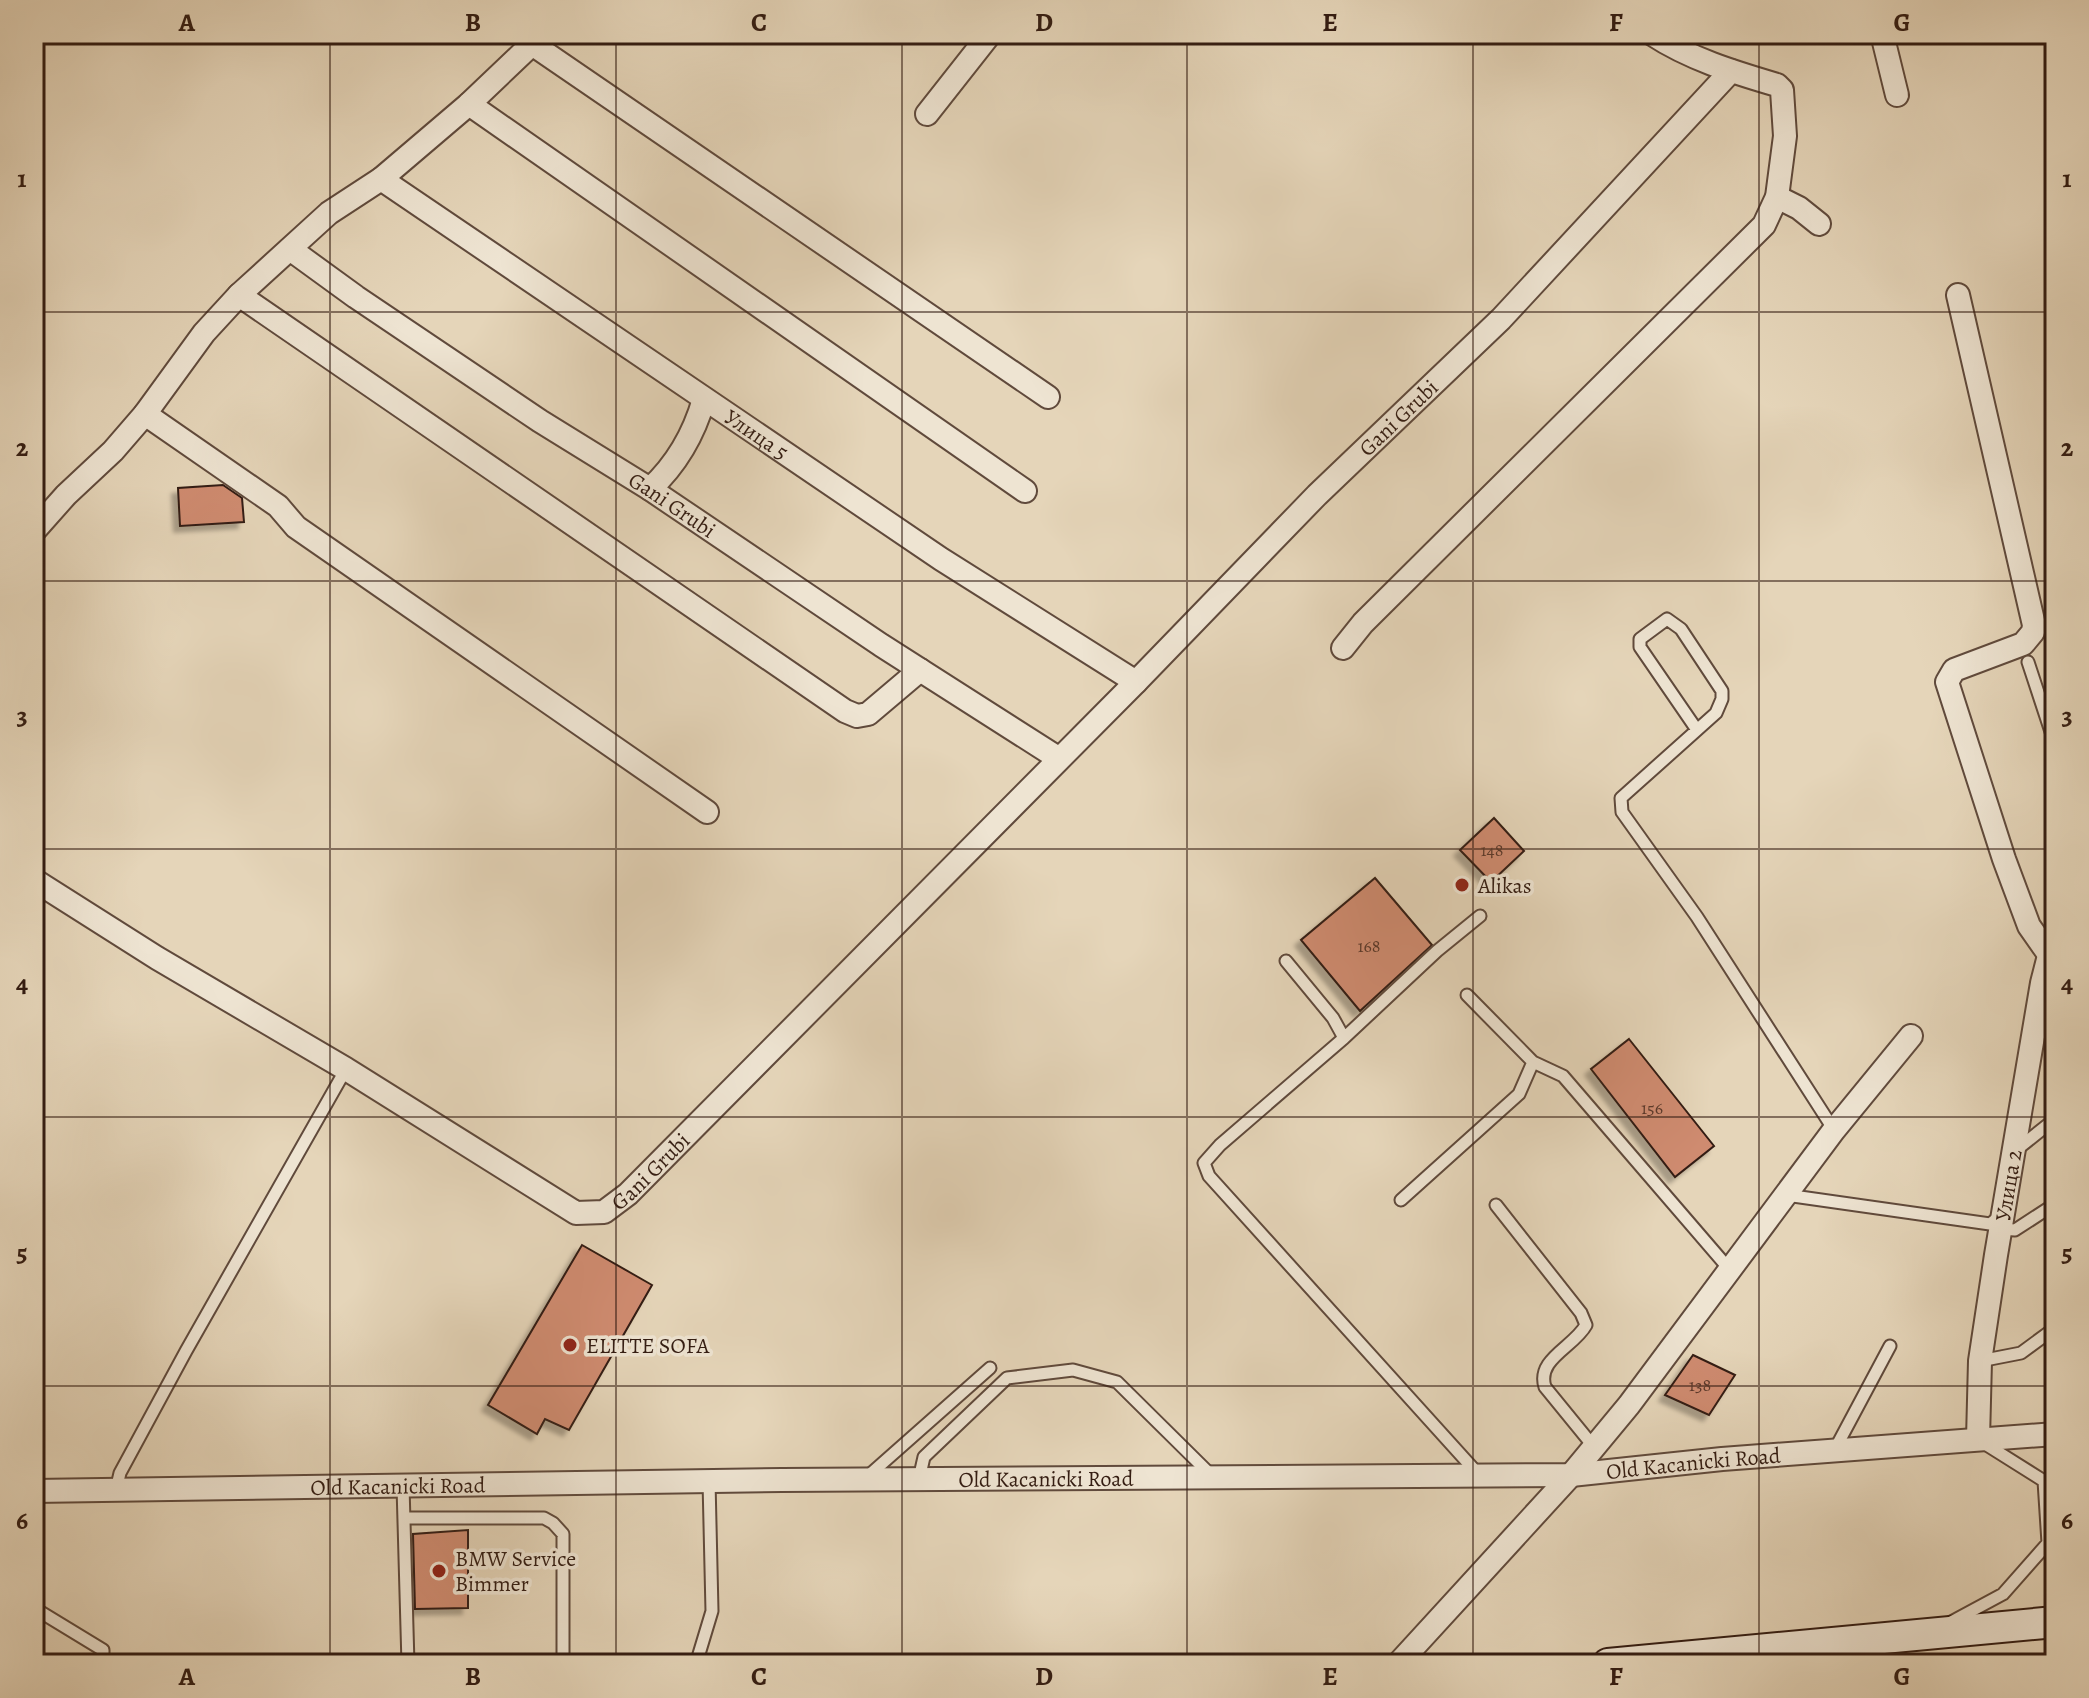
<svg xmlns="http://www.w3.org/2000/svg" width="2089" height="1698" viewBox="0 0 2089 1698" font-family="Alegreya,serif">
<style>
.building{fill:#cf8b70;stroke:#331c12;stroke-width:2;filter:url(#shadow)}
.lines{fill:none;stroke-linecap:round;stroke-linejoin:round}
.lane-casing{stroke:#604a3c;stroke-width:15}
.street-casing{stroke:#604a3c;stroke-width:26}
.secondary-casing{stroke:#331c12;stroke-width:34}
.lane{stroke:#eee4d2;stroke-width:11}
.street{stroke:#eee4d2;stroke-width:22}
.secondary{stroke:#eee4d2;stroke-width:30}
.grid{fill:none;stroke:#331c12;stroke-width:2;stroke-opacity:0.55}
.poi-dot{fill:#8f2418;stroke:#eee4d2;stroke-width:3}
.labels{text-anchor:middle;stroke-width:7;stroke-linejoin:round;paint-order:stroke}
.number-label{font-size:18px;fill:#5a382a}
.street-label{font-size:22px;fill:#331c12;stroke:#eee4d2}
.poi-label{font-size:22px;fill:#331c12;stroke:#eee4d2;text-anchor:start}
.neatline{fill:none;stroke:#331c12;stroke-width:3}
.grid-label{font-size:26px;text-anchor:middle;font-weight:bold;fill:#331c12}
</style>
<defs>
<filter id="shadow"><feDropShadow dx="-6" dy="6" stdDeviation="2" flood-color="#0004"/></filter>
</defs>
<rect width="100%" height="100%" fill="#e5d5b9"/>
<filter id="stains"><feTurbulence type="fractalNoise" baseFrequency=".0025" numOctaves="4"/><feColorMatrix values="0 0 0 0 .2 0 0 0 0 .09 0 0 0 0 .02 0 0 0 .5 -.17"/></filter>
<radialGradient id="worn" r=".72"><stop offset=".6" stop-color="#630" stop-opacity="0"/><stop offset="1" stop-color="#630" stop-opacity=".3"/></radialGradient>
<path class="building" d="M223 485 242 498 244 522 180 526 178 488Z
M1494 818 1524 851 1491 882 1460 850Z
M1375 878 1432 945 1360 1011 1301 940Z
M1629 1039 1714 1146 1675 1177 1591 1069Z
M582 1245 652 1285 569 1430 545 1419 537 1434 488 1405Z
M1693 1355 1735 1375 1709 1415 1665 1395Z
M468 1530V1608L415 1609 413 1534Z"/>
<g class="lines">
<g class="lane-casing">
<path id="lane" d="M2028 662 2055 744
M1697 730 1640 647V639L1667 619 1681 629 1722 691V699L1716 713 1621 798 1622 812 1697 917 1834 1130
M1286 961 1333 1018 1344 1038 1220 1145 1204 1163 1209 1176 1479 1475
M1467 995 1533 1062 1563 1076 1730 1270
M1344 1038 1437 951 1480 916
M2015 1151 2055 1119
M1786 1195 1990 1224 2000 1216
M1401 1200 1519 1094 1533 1062
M1496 1205 1581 1313 1586 1325C1574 1347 1536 1359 1545 1387L1594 1447
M2000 1229 2015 1230 2055 1204
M1980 1361 2021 1353 2055 1328
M1982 1442 2044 1481 2048 1543 2055 1542
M1834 1451 1890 1346
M868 1476 990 1368
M919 1479 924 1457 1007 1378 1073 1370 1117 1382 1213 1477
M403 1486 408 1664
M116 1490 120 1473 186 1351 346 1069
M404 1518H544L553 1523 563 1534V1656L558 1664
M34 1608 103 1650V1659L97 1664
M1951 1622 2003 1594 2048 1543
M34 1663 54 1664
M696 1664 712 1611 709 1481"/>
</g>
<g class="street-casing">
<g id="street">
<path d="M1882 34 1897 95"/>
<path d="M532 44 1048 397"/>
<path d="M469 104 1025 491"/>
<path d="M927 114 990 34"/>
<path id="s1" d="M381 179 941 559 1136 682"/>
<path d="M1777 197 1799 208 1819 224"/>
<path id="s2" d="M290 249 356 297 540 421 650 489 881 645 1058 758"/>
<path d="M239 295 845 711 857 716 868 714 920 670"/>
<path d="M1958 295 2034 625 2033 632 2023 644 1954 670 1947 682 2004 859 2029 926 2048 953"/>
<path d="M145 414 278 506 296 527 707 812"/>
<path d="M650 489C677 464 694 434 704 399"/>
<path d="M34 531 66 495 113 451 145 414 204 333 239 295 329 213 381 179 469 104 532 44 538 34"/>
<path d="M1343 648 1363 623 1764 225 1777 197 1785 136 1782 90 1777 85C1733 72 1690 59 1652 34"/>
<path id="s3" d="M34 880 157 958 346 1069 576 1213 604 1212 628 1194 1136 682 1317 495 1501 319 1731 71"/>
<path id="s4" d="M1978 1439 1980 1361 1996 1255 2042 983 2055 932"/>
<path id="s5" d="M34 1491 782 1480 1571 1475 1722 1459 2055 1434"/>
<path d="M1398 1664 1571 1475 1629 1405 1834 1130 1911 1036"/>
</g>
</g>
<g class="secondary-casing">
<path id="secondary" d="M1608 1664 2055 1622"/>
</g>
<use href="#lane" class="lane"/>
<use href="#street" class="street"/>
<use href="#secondary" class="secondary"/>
</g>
<path class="grid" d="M330 34V1664M616 34V1664M902 34V1664M1187 34V1664M1473 34V1664M1759 34V1664M34 312H2055M34 581H2055M34 849H2055M34 1117H2055M34 1386H2055"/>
<g class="poi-dot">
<circle cx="1462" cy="885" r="8"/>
<circle cx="570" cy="1345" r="8"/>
<circle cx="439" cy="1571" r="8"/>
</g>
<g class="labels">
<g class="number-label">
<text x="1492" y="856">148</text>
<text x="1369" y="952">168</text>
<text x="1652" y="1114">156</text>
<text x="1700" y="1391">138</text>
</g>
<g class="street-label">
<text dy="8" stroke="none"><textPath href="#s3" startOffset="1788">Gani Grubi</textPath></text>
<text dy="8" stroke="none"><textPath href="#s1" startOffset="454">Улица 5</textPath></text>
<text dy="8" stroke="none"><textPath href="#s2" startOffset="460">Gani Grubi</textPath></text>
<text dy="8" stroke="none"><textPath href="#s3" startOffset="726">Gani Grubi</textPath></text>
<text dy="8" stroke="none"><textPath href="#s4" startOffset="256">Улица 2</textPath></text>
<text dy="8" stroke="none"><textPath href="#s5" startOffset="1660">Old Kacanicki Road</textPath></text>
<text dy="8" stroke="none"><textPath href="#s5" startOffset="1012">Old Kacanicki Road</textPath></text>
<text dy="8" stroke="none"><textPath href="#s5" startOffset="364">Old Kacanicki Road</textPath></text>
</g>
<g class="poi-label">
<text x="1478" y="893">Alikas</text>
<text x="586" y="1353">ELITTE SOFA</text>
<text x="455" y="1566">BMW Service<tspan x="455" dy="25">Bimmer</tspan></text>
</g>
</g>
<rect width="2089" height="1698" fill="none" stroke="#e5d5b9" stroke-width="88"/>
<rect x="44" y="44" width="2001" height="1610" class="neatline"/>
<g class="grid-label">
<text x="187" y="31">A</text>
<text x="473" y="31">B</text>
<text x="759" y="31">C</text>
<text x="1044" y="31">D</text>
<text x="1330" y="31">E</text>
<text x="1616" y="31">F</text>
<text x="1902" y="31">G</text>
<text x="22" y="187">1</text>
<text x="2067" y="187">1</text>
<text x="22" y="456">2</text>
<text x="2067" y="456">2</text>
<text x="22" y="724">3</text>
<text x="2067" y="724">3</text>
<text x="22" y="992">4</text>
<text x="2067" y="992">4</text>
<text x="22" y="1261">5</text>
<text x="2067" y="1261">5</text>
<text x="22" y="1529">6</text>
<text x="2067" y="1529">6</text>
<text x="187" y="1685">A</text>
<text x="473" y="1685">B</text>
<text x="759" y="1685">C</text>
<text x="1044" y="1685">D</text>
<text x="1330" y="1685">E</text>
<text x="1616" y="1685">F</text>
<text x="1902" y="1685">G</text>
</g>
<rect width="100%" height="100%" filter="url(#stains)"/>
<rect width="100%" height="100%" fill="url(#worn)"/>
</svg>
